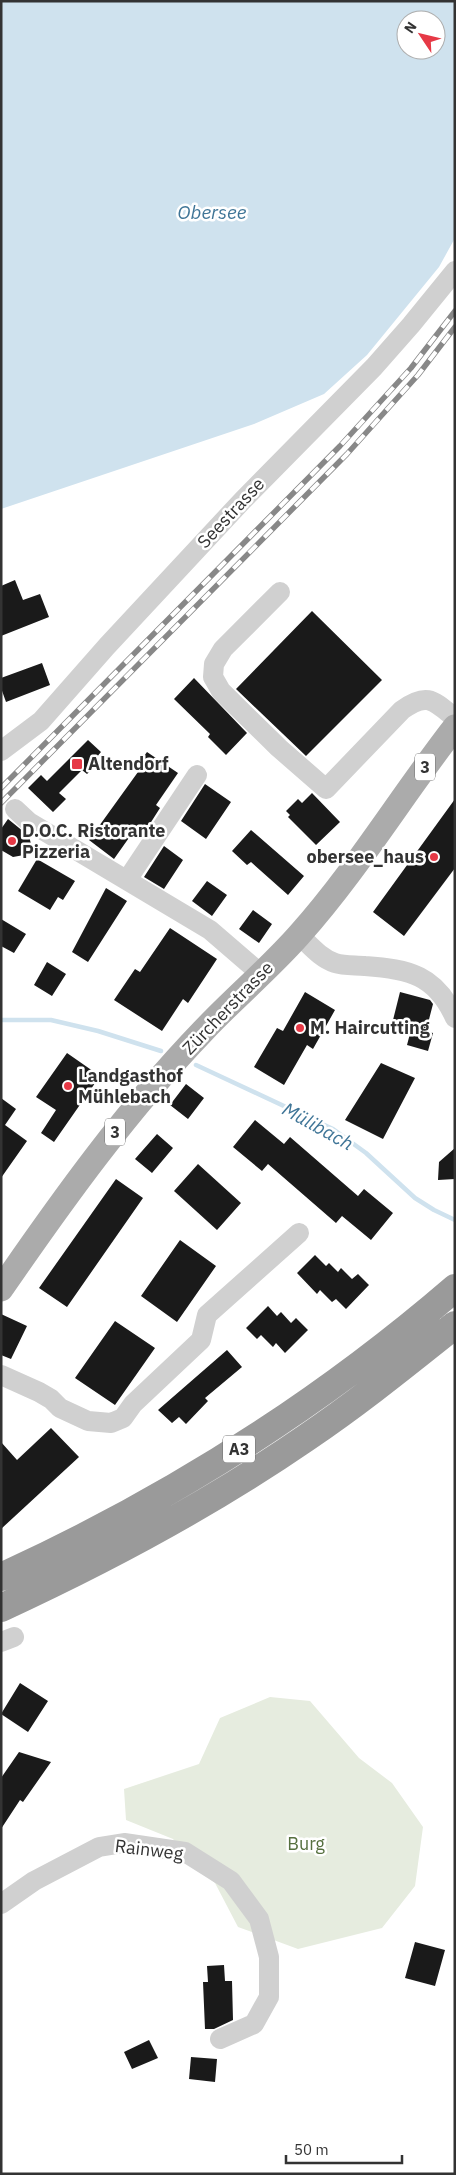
<svg xmlns="http://www.w3.org/2000/svg" width="456" height="2175" viewBox="0 0 456 2175" font-family="'IBM Plex Sans',sans-serif">
<style>
.green{fill:#e6ecdf}
.water{fill:#cfe2ee;fill-rule:evenodd}
.lines{fill:none;stroke-linecap:round;stroke-linejoin:round}
.stream{stroke:#cfe2ee;stroke-width:4.5}
.building{fill:#1a1a1a}
.minor{stroke:#d0d0d0;stroke-width:20}
.major{stroke:#ababab;stroke-width:25}
.highway{stroke:#9a9a9a;stroke-width:28}
.rail-casing{stroke:#888;stroke-width:5.5}
.rail{stroke:#fff;stroke-width:4;stroke-dasharray:11;stroke-linecap:butt}
.poi-dot{fill:#e63946;stroke:#fff;stroke-width:2}
.labels{text-anchor:middle;stroke-width:5;stroke-linejoin:round;paint-order:stroke}
.shield{fill:#fff;stroke:#707070;stroke-width:1}
.shield-label{font-size:16px;font-weight:bold;fill:#333}
.street-label{font-size:18px;fill:#333;stroke:#fff}
.poi-label{font-size:18px;font-weight:bold;fill:#333;stroke:#fff;text-anchor:start}
.park-label{font-size:18px;fill:#56703f;stroke:#fff}
.water-label{font-size:19px;font-style:italic;fill:#3f7597;stroke:#fff}
</style>
<rect width="100%" height="100%" fill="#fff"/>
<path class="green" d="M270 1697 310 1701 359 1758 392 1783 423 1827 415 1886 382 1928 298 1949 238 1927 215 1883 192 1866 173 1839 126 1820 124 1789 199 1764 220 1718Z"/>
<path class="water" d="M1 1H455V238L439 267 367 355 324 394 254 424 1 509ZM406 20H436V50H406Z"/>
<g class="lines">
<path class="stream" d="M1 1020H51L98 1031 161 1051
M196 1065 333 1129 366 1153 415 1198 434 1210 455 1220"/>
</g>
<path class="building" d="M15 580 23 600 40 594 49 617 1 636V586Z
M312 611 382 680 306 756 236 689Z
M42 663 50 685 6 702 1 688V678Z
M194 678 247 733 226 755 208 737 210 734 174 699Z
M88 740 101 752 96 758 100 761 87 774 82 770 59 793 66 799 53 812 28 788 41 775 47 781Z
M147 752 178 773 156 805 160 808 146 830 138 825 114 859 89 840 138 772 134 770Z
M205 784 231 802 206 839 181 821Z
M312 793 340 822 316 845 288 817 290 815 286 811 298 799 302 803Z
M455 799V868L404 936 373 912Z
M8 819 29 836 31 844 24 855 13 857 1 850V829Z
M251 830 304 876 288 895 251 862 247 865 232 851Z
M164 846 183 860 164 889 144 877Z
M37 859 75 881 63 900 58 897 50 910 18 891Z
M207 881 227 895 212 916 192 901Z
M106 888 127 901 88 962 72 952Z
M253 910 272 924 259 943 239 929Z
M1 919 26 934 14 953 1 946Z
M170 928 217 959 188 1003 183 999 162 1031 114 1000 135 969 140 972Z
M47 962 66 974 52 996 34 985Z
M305 992 335 1010 313 1049 307 1045 284 1085 254 1067 277 1028 283 1031Z
M400 992 430 1000 433 1004 426 1031 433 1033 428 1051 407 1045 412 1026 393 1020Z
M67 1053 100 1076 54 1142 41 1133 56 1110 36 1097Z
M381 1063 415 1078 383 1139 345 1120Z
M186 1084 204 1098 188 1119 170 1105Z
M1 1098 16 1109 5 1125 27 1141 1 1178Z
M255 1120 284 1144 290 1137 358 1196 364 1189 393 1213 371 1240 342 1216 336 1223 268 1164 262 1171 233 1147Z
M157 1134 173 1148 152 1173 135 1159Z
M455 1148V1179L438 1180 439 1162Z
M198 1164 241 1203 217 1230 174 1191Z
M116 1179 143 1198 67 1307 39 1288Z
M180 1240 216 1266 177 1322 141 1296Z
M315 1255 326 1266 329 1263 338 1272 341 1268 352 1279 358 1274 369 1285 346 1309 336 1299 332 1302 320 1290 317 1294 297 1273Z
M268 1306 277 1316 281 1312 291 1323 296 1318 308 1330 285 1353 276 1343 273 1347 261 1335 257 1339 246 1328Z
M1 1314 27 1326 11 1359 1 1355Z
M115 1321 155 1348 115 1405 75 1378Z
M227 1350 242 1367 205 1398 208 1401 186 1424 179 1417 172 1423 158 1410Z
M51 1428 79 1457 1 1529V1442L17 1460Z
M20 1683 48 1701 28 1732 1 1714Z
M19 1752 51 1762 23 1802 20 1800 1 1829V1778Z
M415 1942 445 1950 435 1986 405 1978Z
M224 1965 225 1981H232L233 2020 214 2029H205L203 1982H208L207 1966Z
M149 2040 158 2058 132 2069 124 2052Z
M191 2057 217 2059 215 2082 189 2079Z"/>
<g class="lines">
<path class="minor" d="M280 592 223 649 214 664 213 677 221 691 279 748 326 789 402 710C427 692 433 700 455 718
M1 751 41 721 107 646 242 501 374 367 411 325 455 271
M15 809 29 822 210 930 261 974
M127 880 197 775
M299 935C310 945 320 958 335 963 344 966 356 965 365 966 409 969 436 975 455 1018
M1 1375 39 1392 51 1399 60 1408 88 1421 111 1423 123 1418 133 1404 201 1340 207 1315 299 1233
M1 1642 14 1637
M1 1904 34 1881 99 1847 124 1843 185 1852 231 1881 259 1919 269 1957V1997L254 2024 220 2039"/>
<path class="major" d="M1 1289C63 1199 127 1110 203 1031 234 998 269 969 299 935 357 870 402 795 455 727"/>
<path class="highway" d="M1 1577C165 1502 318 1406 455 1288
M1 1608C107 1559 210 1504 306 1438 358 1403 406 1364 455 1325"/>
<g class="rail-casing">
<path id="rail" d="M1 788 340 446 411 368 455 311
M1 803 347 454 418 375 455 327"/>
</g>
<use href="#rail" class="rail"/>
</g>
<g class="poi-dot">
<rect x="71" y="758" width="12" height="12" rx="2.5"/>
<circle cx="12" cy="841" r="5"/>
<circle cx="434" cy="857" r="5"/>
<circle cx="300" cy="1028" r="5"/>
<circle cx="68" cy="1086" r="5"/>
</g>
<g class="labels">
<g class="shield">
<rect x="415" y="753.5" width="20" height="27" rx="4"/>
<rect x="105" y="1118.5" width="20" height="27" rx="4"/>
<rect x="223" y="1435.5" width="32" height="27" rx="4"/>
</g>
<g class="shield-label">
<text x="425" y="773">3</text>
<text x="115" y="1138">3</text>
<text x="239" y="1455">A3</text>
</g>
<g class="street-label">
<text transform="translate(231 513) rotate(-47)" y="6">Seestrasse</text>
<text transform="translate(228 1008) rotate(-46)" y="6">Zürcherstrasse</text>
<text transform="translate(149 1850) rotate(7)" y="6">Rainweg</text>
</g>
<g class="poi-label">
<text x="88" y="770">Altendorf</text>
<text x="22" y="837">D.O.C. Ristorante<tspan x="22" dy="21">Pizzeria</tspan></text>
<text x="424" y="863" text-anchor="end">obersee_haus</text>
<text x="310" y="1034">M. Haircutting</text>
<text x="78" y="1082">Landgasthof<tspan x="78" dy="21">Mühlebach</tspan></text>
</g>
<g class="park-label">
<text x="306" y="1850">Burg</text>
</g>
<g class="water-label">
<text x="212" y="219">Obersee</text>
<text transform="translate(318 1126) rotate(29)" y="7">Mülibach</text>
</g>
</g>
<rect width="456" height="2175" fill="none" stroke="#333333" stroke-width="5"/>
<g transform="translate(421 35) rotate(305)"><circle r="24" fill="#ffffff" stroke="#adadad"/>
<path d="M0-4L9 19L0 12L-9 19Z" fill="#e63946"/>
<text y="-8" font-size="14" font-weight="bold" text-anchor="middle" fill="#333333">N</text>
</g>
<path d="M286 2155v8h116v-8" fill="none" stroke="#333333" stroke-width="2.5"/>
<text x="294" y="2155" font-size="15" fill="#333333" stroke="#ffffff" stroke-width="4" paint-order="stroke">50 m</text>
</svg>
